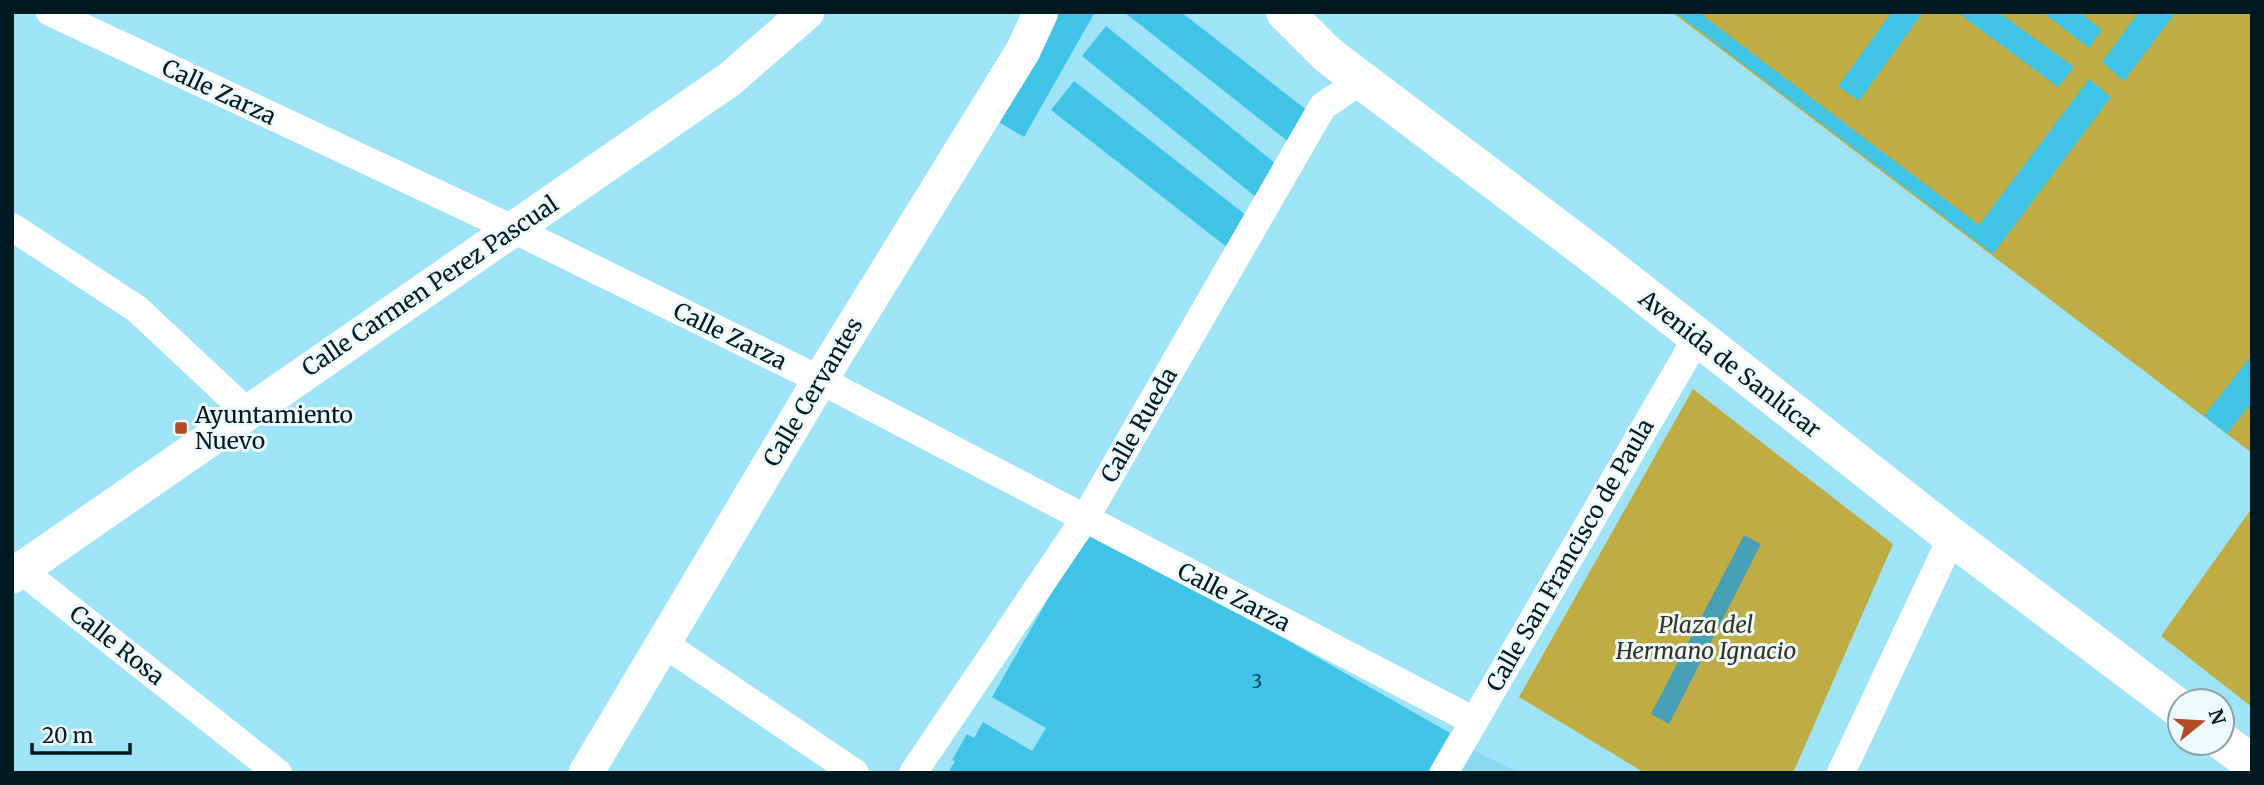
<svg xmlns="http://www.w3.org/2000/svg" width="2264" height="785" viewBox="0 0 2264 785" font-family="Merriweather,serif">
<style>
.built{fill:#8ad8ef}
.green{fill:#bfac43}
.water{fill:#489fb8}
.building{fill:#3fc3e6}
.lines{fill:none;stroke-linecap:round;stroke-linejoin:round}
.minor{stroke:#fff;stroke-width:28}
.tertiary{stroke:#fff;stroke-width:35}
.secondary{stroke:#fff;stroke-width:38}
.poi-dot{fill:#b14a25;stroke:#edfafe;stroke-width:2.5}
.labels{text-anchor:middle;stroke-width:6;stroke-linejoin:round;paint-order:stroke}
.number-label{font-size:19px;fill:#104452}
.street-label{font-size:23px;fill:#001921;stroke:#edfafe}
.poi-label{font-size:23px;fill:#001921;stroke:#edfafe;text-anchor:start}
.park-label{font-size:23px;font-style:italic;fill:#35311b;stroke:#edfafe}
</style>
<rect width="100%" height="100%" fill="#9fe3f8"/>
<path class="built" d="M1469 748 1520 773H1455Z"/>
<path class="green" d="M1672 12H2252V453Z
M1693 389 1893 544 1793 773H1645L1519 697Z
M2252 508V707L2161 636Z"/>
<path class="water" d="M1744 535 1761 544 1669 724 1651 714Z"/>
<path class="building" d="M1059 12H1095L1024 137 997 121Z
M1124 12H1181L1313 115 1290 143Z
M1675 12H1698L1979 225 2089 79 2111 97 1993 254Z
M1892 12H1923L1859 101 1838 86Z
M1957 12H1998L2074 67 2058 87Z
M2042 12H2079L2102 30 2089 48Z
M2139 12H2176L2124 81 2102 62Z
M1106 26 1281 168 1257 198 1082 56Z
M1074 81 1251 219 1228 248 1051 110Z
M2252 355V402L2227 434 2204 416Z
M1089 527 1450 733 1427 773H948L955 761 952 760 967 734 974 738 983 722 1032 751 1046 728 992 697Z"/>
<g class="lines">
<path class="minor" d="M50 12 513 229 820 380 1474 721
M12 227 137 309 247 412
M21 570 278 773
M663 643 855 773
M913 773 1084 520 1323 106 1362 80
M1444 773 1697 338
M1841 773 1952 537"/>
<path class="tertiary" d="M12 576 730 79 807 12
M586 773 820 380 1023 51 1041 12"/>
<path class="secondary" d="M1285 12 1328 55 1601 261 1952 537 2180 709
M2222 741 2252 764"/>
</g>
<rect class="poi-dot" x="174" y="421" width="14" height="14" rx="3.5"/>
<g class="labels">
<g class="number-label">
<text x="1257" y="688">3</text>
</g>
<g class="street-label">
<text transform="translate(219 92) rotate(25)" y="8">Calle Zarza</text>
<text transform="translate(430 286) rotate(-34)" y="8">Calle Carmen Perez Pascual</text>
<text transform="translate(730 336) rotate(26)" y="8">Calle Zarza</text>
<text transform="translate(1730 364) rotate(38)" y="8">Avenida de Sanlúcar</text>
<text transform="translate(813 392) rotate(-59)" y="8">Calle Cervantes</text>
<text transform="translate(1139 425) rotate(-60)" y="8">Calle Rueda</text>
<text transform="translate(1570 555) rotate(-60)" y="8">Calle San Francisco de Paula</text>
<text transform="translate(1234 597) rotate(27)" y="8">Calle Zarza</text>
<text transform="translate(117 645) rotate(38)" y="8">Calle Rosa</text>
</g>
<g class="poi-label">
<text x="195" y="423">Ayuntamiento<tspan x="195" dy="26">Nuevo</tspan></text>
</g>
<g class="park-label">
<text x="1706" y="633">Plaza del<tspan x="1706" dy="26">Hermano Ignacio</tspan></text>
</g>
</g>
<rect width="2264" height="785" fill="none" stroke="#001921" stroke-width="28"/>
<g transform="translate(2201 722) rotate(72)"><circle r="33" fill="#edfafe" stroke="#8ea0a6" stroke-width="2"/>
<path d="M0-5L12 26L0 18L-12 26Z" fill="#b14a25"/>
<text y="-10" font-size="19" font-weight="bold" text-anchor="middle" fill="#001921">N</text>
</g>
<path d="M32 743v10h98v-10" fill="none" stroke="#001921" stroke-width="3.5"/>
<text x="42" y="743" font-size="21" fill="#001921" stroke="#edfafe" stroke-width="5" paint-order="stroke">20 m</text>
</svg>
